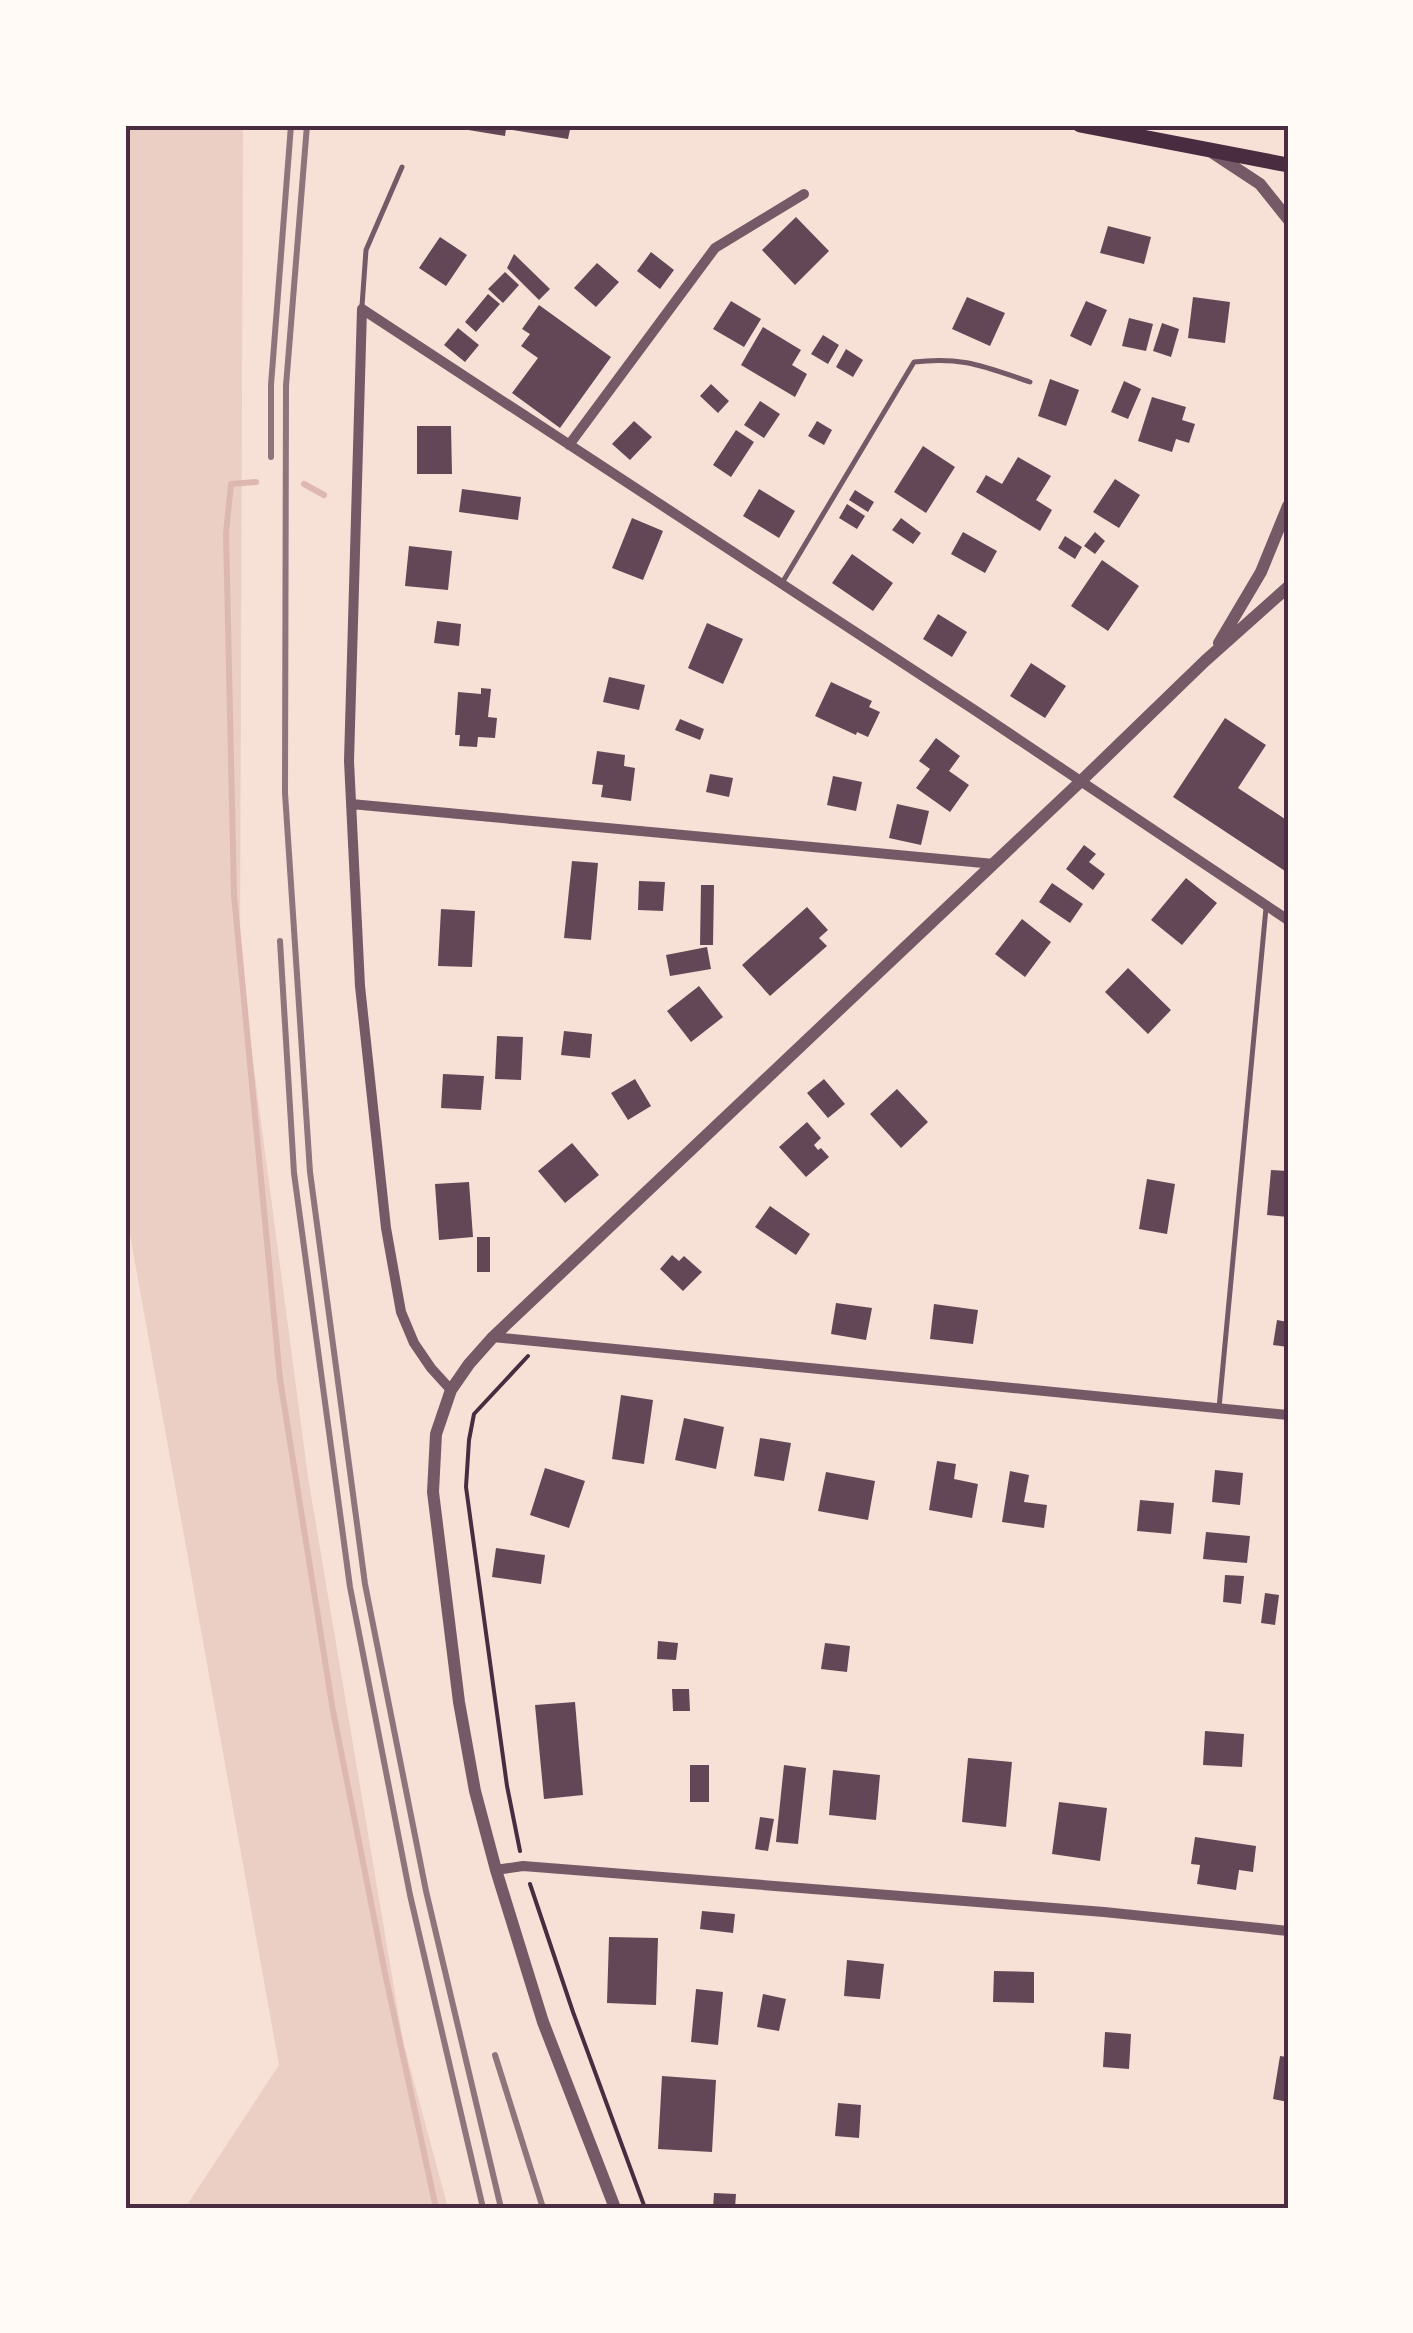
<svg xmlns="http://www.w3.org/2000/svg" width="1413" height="2333" viewBox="0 0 1413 2333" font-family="'Libre Baskerville',serif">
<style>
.green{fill:#ebcfc5}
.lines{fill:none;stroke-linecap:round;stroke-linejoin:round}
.stream{stroke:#dcb8b0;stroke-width:6}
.building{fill:#644757}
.path{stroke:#4a2c40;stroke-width:4}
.service{stroke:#755966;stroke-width:5}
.minor{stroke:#755966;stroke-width:10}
.tertiary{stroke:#755966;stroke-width:12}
.secondary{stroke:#4a2c40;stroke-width:15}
.rail{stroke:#8f747c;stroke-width:6}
.neatline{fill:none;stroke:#4a2c40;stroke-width:4}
</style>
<rect width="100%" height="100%" fill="#f7e1d7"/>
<path class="green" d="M125 125H243L240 963 308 1477 403 2041 448 2208H185L279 2065 125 1207Z"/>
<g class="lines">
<path class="stream" d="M256 482 231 484 226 533 234 895 280 1379 333 1711 386 1978 436 2208
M304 484 324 495"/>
</g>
<path class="building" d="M450 125H571L568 139 506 129 505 136 450 127Z
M796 217 829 251 795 285 762 250Z
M1108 226 1151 237 1144 264 1100 253Z
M440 237 467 255 446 286 419 268Z
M651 252 674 270 660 289 637 271Z
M514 254 550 289 539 300 507 268Z
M597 263 619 282 596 307 574 288Z
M505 272 519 285 503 303 488 289Z
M488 294 500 304 476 332 465 322Z
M967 297 1005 313 990 346 952 329Z
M1193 297 1230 302 1225 343 1188 338Z
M731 301 761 319 744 347 713 329Z
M1086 301 1107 310 1091 346 1070 336Z
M539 305 611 357 560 428 512 393 538 358 521 346 530 334 522 329Z
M1129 318 1153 324 1146 351 1122 346Z
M1162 323 1179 329 1171 357 1153 351Z
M763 327 801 350 792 365 807 374 795 397 741 365Z
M458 328 479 345 465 362 444 345Z
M823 335 839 345 828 364 811 354Z
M846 349 863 360 853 377 836 367Z
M1050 379 1079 390 1066 426 1038 416Z
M1124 381 1141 389 1128 419 1111 412Z
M711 384 729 401 718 413 700 396Z
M1152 397 1186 407 1182 420 1195 424 1189 443 1176 439 1172 452 1138 441Z
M760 401 780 414 764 438 744 425Z
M634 421 652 437 630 460 612 444Z
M817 421 832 430 824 445 808 436Z
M417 426H451L452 474H417Z
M736 430 754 442 731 477 713 465Z
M923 446 955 467 926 513 894 492Z
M1018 457 1051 476 1036 500 1052 510 1040 531 976 492 986 475 1002 484Z
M1115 479 1140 495 1119 528 1093 512Z
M462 489 521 497 518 520 459 512Z
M759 489 795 511 779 538 743 516Z
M855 490 874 502 868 512 849 500Z
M847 504 865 516 857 529 839 518Z
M632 518 663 531 643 580 612 568Z
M901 518 921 533 913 544 892 530Z
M963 532 997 551 985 573 951 554Z
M1095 532 1105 541 1095 554 1084 546Z
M1065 536 1082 547 1075 559 1058 548Z
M409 546 452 551 448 590 405 586Z
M852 554 893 583 873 611 832 583Z
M1102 560 1139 586 1108 631 1071 606Z
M938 614 967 632 952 657 923 639Z
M437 621 461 624 459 646 434 643Z
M707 623 743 639 723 684 688 668Z
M1031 663 1066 686 1045 718 1010 696Z
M609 677 645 685 639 710 603 702Z
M831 682 872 701 869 707 880 712 868 737 857 732 856 735 815 716Z
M481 688 491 689 488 717 497 718 495 738 478 737 477 747 459 746 460 735H455L458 692 481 694Z
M1225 718 1266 745 1238 788 1288 821V873L1173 797Z
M680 719 704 729 700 740 675 730Z
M936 738 960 756 949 771 969 785 950 812 916 788 930 769 919 761Z
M597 751 625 755 624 766 635 768 631 801 601 797 603 785 592 784Z
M710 774 733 778 729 797 706 792Z
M833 776 862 782 856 811 827 805Z
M897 804 929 811 921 845 889 838Z
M1084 845 1096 854 1089 862 1105 874 1093 890 1066 869Z
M572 861 598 863 591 940 564 938Z
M1186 878 1217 903 1182 945 1151 920Z
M639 881 665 882 663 911 638 910Z
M1052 883 1083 904 1070 923 1039 902Z
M701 885H714L713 945H700Z
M807 907 828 930 819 938 827 946 770 996 742 965Z
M441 909 475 911 472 967 438 966Z
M1022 919 1051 942 1025 977 995 954Z
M707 947 711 969 670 976 666 955Z
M1128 968 1171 1010 1148 1034 1105 992Z
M699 986 723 1017 691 1042 667 1011Z
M564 1031 592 1034 590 1058 561 1055Z
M497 1036 523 1037 521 1080 495 1079Z
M443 1074 484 1076 481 1110 441 1108Z
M635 1079 651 1106 628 1120 611 1093Z
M824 1079 845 1104 828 1118 807 1093Z
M897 1089 928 1122 901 1148 870 1114Z
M807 1122 821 1138 814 1145 818 1150 821 1148 829 1157 806 1177 779 1147Z
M572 1143 599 1175 565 1203 538 1171Z
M1271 1170 1288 1171V1217L1267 1215Z
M1147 1179 1175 1184 1167 1234 1139 1229Z
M469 1182 473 1237 439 1240 435 1184Z
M770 1206 810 1234 796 1255 755 1227Z
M477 1237H490V1272H477Z
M672 1255 679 1261 684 1256 702 1272 683 1291 660 1269Z
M836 1303 872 1308 866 1340 831 1334Z
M934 1304 978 1310 973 1344 930 1339Z
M1277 1320 1288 1322V1347L1273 1345Z
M621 1395 653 1400 644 1464 612 1459Z
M684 1418 724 1427 716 1469 675 1460Z
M760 1438 791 1443 784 1481 754 1476Z
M937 1461 956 1464 954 1479 978 1484 972 1518 929 1510Z
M545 1468 585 1481 569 1528 530 1515Z
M1215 1470 1243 1473 1240 1505 1212 1502Z
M1010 1471 1029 1475 1024 1502 1047 1505 1044 1528 1002 1522Z
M826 1472 875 1481 868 1520 818 1511Z
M1140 1500 1174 1503 1171 1534 1137 1531Z
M1206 1532 1250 1536 1247 1563 1203 1559Z
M496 1548 545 1555 541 1584 492 1577Z
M1225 1575 1244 1576 1241 1604 1223 1602Z
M1265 1593 1279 1595 1275 1625 1261 1623Z
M658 1641 678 1643 676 1660 657 1659Z
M825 1643 850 1646 847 1672 821 1669Z
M672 1689H689L690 1711H673Z
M575 1702 583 1795 544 1799 535 1705Z
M1205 1731 1244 1734 1242 1767 1203 1765Z
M968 1758 1012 1762 1006 1827 962 1822Z
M690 1765H709V1802H690Z
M784 1765 806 1768 798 1844 776 1842Z
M833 1770 880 1775 876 1820 829 1815Z
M1059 1802 1107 1808 1100 1861 1052 1854Z
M760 1817 774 1819 768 1851 755 1849Z
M1195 1837 1256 1846 1253 1872 1239 1870 1236 1890 1197 1884 1200 1865 1191 1864Z
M702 1911 735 1914 733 1933 700 1929Z
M609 1937 658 1938 656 2005 607 2003Z
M847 1960 884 1964 880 1999 844 1996Z
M994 1971 1034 1972V2003L993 2002Z
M696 1989 723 1992 718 2045 691 2042Z
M763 1994 786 1999 779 2031 757 2027Z
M1105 2032 1131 2034 1129 2069 1103 2067Z
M1280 2056 1288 2057V2102L1273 2099Z
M662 2076 716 2080 712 2152 658 2149Z
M838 2103 861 2105 859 2138 835 2136Z
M714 2193 736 2194 735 2208H713Z"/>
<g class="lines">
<path class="path" d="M520 1851 507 1786 466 1487 469 1440 474 1414 528 1356
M530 1884 573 2012 645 2208"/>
<path class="service" d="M362 306 366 250 402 167
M782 583 914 362C962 356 985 367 1030 382
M1219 1408 1266 908"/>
<path class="minor" d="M362 309 976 711 1288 920
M362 309 349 761 360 986 386 1228 401 1312 414 1343 431 1368 451 1390
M569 445 715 248 804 194
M351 804 994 864
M493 1337 1288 1415
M496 1870 523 1866 1104 1912 1288 1931"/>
<path class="tertiary" d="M1213 153 1260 184 1288 219
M1219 643 1261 572 1288 506
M615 2208 543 2022 496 1870 475 1791 459 1702 433 1492 436 1434 451 1390 469 1364 493 1337 1080 782 1205 661 1288 587"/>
<path class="secondary" d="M1080 125 1288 165"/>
<path class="rail" d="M307 125 286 386 285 793 310 1172 365 1584 426 1891 501 2208
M271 457V385L291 125
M280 941 294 1173 350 1587 410 1895 483 2208
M495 2055 543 2208"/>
</g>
<rect width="1413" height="2333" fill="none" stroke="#fffaf5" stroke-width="255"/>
<rect x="128" y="128" width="1158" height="2078" class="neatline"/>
</svg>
